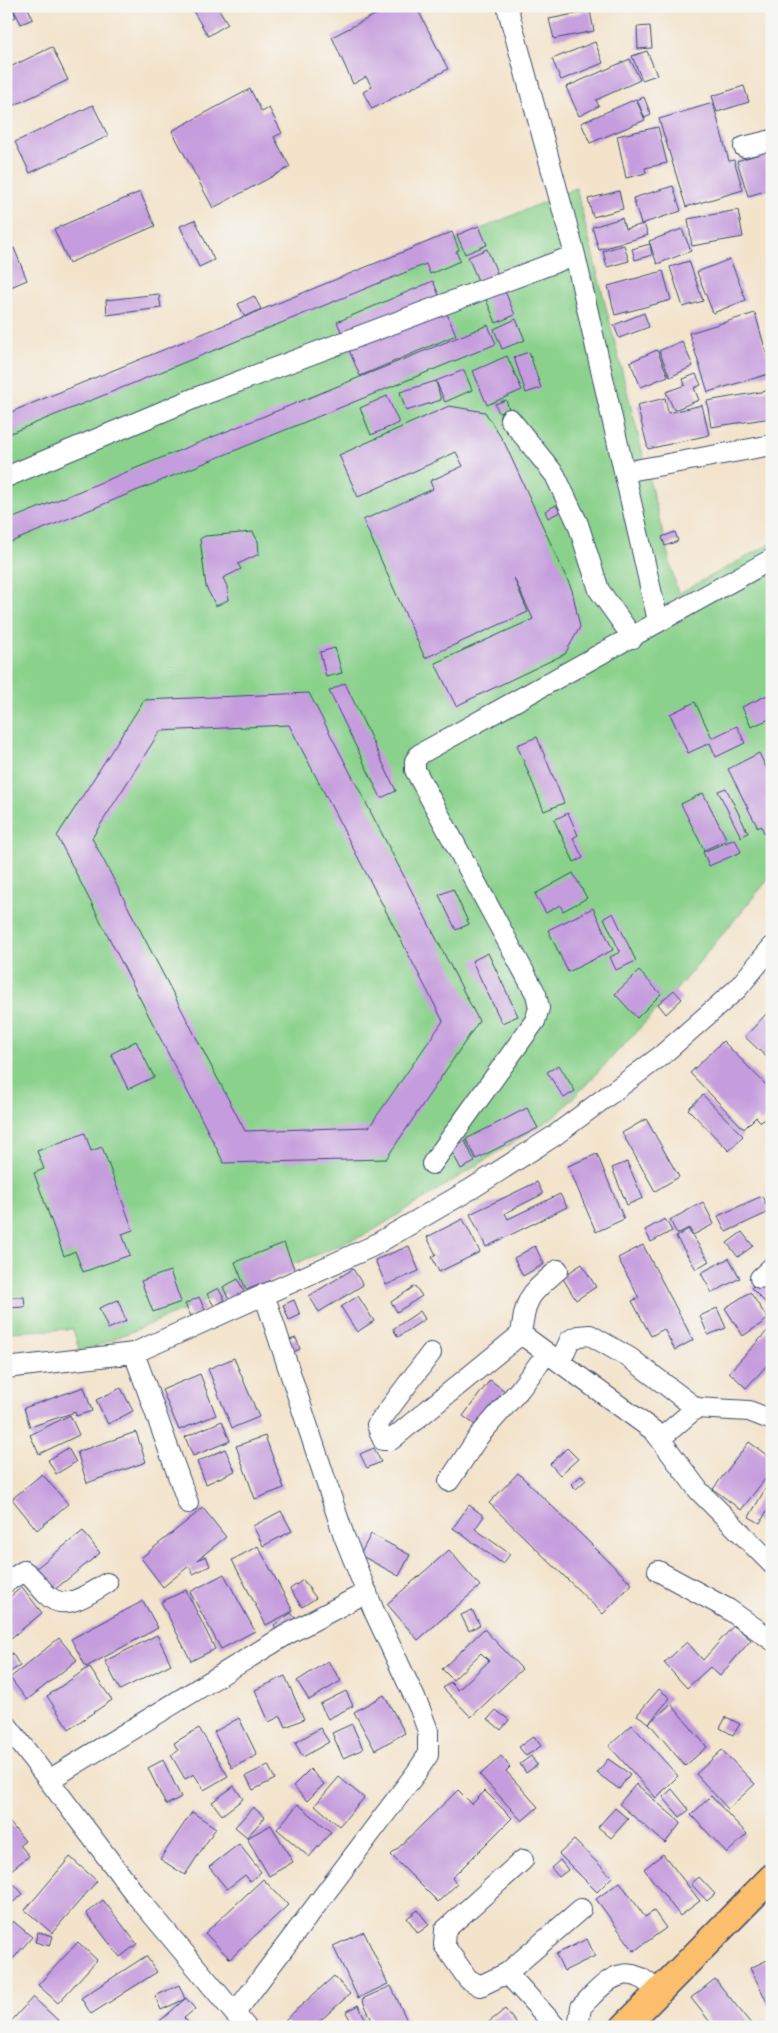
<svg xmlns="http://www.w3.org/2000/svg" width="778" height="2033" viewBox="0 0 778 2033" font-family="Kalam,sans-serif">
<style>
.green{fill:#8ad18c;stroke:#528075}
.building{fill:#c59cdd;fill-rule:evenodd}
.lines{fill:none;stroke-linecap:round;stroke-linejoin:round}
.minor-casing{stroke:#3b4a6e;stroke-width:22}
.major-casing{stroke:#3b4a6e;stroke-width:29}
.minor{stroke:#fff;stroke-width:20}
.major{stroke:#fabe6d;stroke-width:26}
</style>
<rect width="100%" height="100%" fill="#f6f6f2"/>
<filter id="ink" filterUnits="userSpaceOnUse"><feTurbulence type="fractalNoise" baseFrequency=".02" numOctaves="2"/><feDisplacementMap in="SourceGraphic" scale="10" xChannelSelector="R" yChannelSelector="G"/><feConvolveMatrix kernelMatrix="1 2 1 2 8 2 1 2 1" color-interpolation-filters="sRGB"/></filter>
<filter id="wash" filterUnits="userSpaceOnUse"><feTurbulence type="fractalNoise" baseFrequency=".0096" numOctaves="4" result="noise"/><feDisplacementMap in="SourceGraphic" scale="20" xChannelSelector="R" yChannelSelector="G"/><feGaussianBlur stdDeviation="1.12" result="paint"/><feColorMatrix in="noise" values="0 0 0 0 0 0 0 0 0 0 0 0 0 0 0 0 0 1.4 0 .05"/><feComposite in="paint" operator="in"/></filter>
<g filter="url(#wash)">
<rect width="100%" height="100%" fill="#f3e3cb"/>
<path class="green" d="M576 188 678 594 772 543V875L675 991 557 1115 369 1233 80 1353 73 1329 6 1332V434Z"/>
<g id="blocks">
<path class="building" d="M6 6H11L16 17 6 22Z
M12 6H27L33 19 21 24Z
M190 6H217L228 24 208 36Z
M392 6H416L448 69 372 109 363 92 372 87 366 77 353 84 332 37Z
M590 11 594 31 554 39 549 19Z
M650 26 652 48 638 49 637 27Z
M595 42 603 63 561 80 552 59Z
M52 47 68 80 6 109V69Z
M647 51 657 75 642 80 632 56Z
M630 59 640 80 596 100 599 106 579 116 566 87Z
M744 86 749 102 717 112 712 96Z
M250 89 262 112 269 108 282 133 274 137 290 167 213 208 172 131Z
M644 97 651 115 645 118 637 100Z
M636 99 645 120 590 143 581 123Z
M713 103 729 161 734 160 743 190 686 207 659 119Z
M93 105 108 136 30 173 15 142Z
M658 127 667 163 645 168 646 173 626 178 617 136Z
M772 150V189L748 196 737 161Z
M673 186 681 211 641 224 633 198Z
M619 191 623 209 593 217 588 199Z
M140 192 155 226 69 263 54 229Z
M738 210 743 237 692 246 688 219Z
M622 218 625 229 644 224 648 235 599 250 592 227Z
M195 220 214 260 199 267 180 226Z
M479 226 487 245 465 254 457 235Z
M682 229 691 251 657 264 649 241Z
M452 232 459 250 456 251 460 261 430 274 426 264 6 435V414Z
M650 244 652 255 635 260 632 249Z
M624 245 629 261 607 267 603 251Z
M14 248 27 280 6 289V251Z
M487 249 515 315 496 323 468 257Z
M730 259 746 300 713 313 697 272Z
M689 261 703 301 683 307 670 267Z
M663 271 671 300 615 315 608 286Z
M433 281 456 335 360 376 337 322Z
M159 294 161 308 107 315 106 300Z
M254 296 261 309 245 317 238 304Z
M644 313 649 327 619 338 614 325Z
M755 313 772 373 708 392 689 333Z
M516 319 525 340 502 349 494 329Z
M488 325 496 344 6 544V521Z
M682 341 693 366 670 377 659 351Z
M657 350 668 376 641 387 630 362Z
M529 352 541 388 526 393 514 357Z
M507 356 522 390 487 405 473 371Z
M464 370 472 390 445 402 436 381Z
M696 374 701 385 694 388 699 400 674 410 666 392 685 385 683 379Z
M436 381 441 400 406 411 400 392Z
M772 390V418L711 427 707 401Z
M387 396 399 423 371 435 360 408Z
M665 398 668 413 702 405 709 435 648 449 637 405Z
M506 400 509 409 499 413 495 404Z
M449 406 485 412 505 444 572 590 580 627 565 654 456 706 435 663 533 619 514 578 528 612 425 658 363 520 433 489 430 481 463 466 456 452 358 497 339 455Z
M556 505 560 512 548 518 545 511Z
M253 532 258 541 259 554 238 564 241 569 223 578 227 586 228 600 216 606 206 587 200 539 205 536Z
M675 532 678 541 665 546 662 537Z
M335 648 342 673 326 677 320 652Z
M345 683 396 791 381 798 329 691Z
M309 693 479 1021 386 1159 224 1163 57 836 144 700ZM289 725 443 1021 369 1127 245 1131 92 838 160 731Z
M772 693V718L751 727 742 707Z
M695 702 712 738 737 726 745 743 716 757 710 743 688 753 670 714Z
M537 737 564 803 544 811 517 745Z
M759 753 772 779V836L767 839 761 826 758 828 728 769Z
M726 788 748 833 741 837 718 791Z
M703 793 727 840 704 850 681 804Z
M568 813 578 835 573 838 583 858 574 862 554 820Z
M735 839 741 852 709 866 703 852Z
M573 873 587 898 563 911 560 905 546 913 535 894Z
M453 889 469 924 456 930 439 895Z
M593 908 613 950 568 972 548 930Z
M613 913 636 961 616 970 610 957 620 952 604 918Z
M488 953 518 1016 502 1023 472 961Z
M639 971 661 994 637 1018 615 994Z
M674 990 682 999 666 1014 658 1004Z
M766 1014 772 1019V1062L745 1037Z
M136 1041 154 1077 128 1089 111 1054Z
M723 1041 772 1091V1098L769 1101 772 1105V1112L761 1122 756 1117 744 1129 690 1073Z
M559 1065 575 1091 564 1098 547 1072Z
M703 1095 743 1136 729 1151 688 1109Z
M527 1108 538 1128 476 1159 466 1139Z
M646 1119 679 1177 655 1191 622 1133Z
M85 1133 91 1151 102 1147 133 1230 122 1234 130 1255 83 1272 75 1251 64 1256 34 1173 44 1169 37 1151Z
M465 1141 475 1162 461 1169 450 1148Z
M597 1154 624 1219 596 1232 568 1166Z
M627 1162 643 1198 627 1205 612 1168Z
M537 1182 543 1194 505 1213 508 1219 560 1194 567 1207 486 1247 470 1214Z
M772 1191V1202L767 1193Z
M762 1196 769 1212 726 1232 718 1216Z
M703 1202 714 1224 693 1235 689 1228 677 1234 670 1220Z
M463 1219 480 1252 439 1272 432 1257 436 1255 427 1237Z
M665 1219 672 1231 651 1242 645 1230Z
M688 1229 709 1261 696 1269 676 1237Z
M742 1232 753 1246 738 1257 727 1243Z
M284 1243 295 1271 246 1290 235 1262Z
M643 1245 693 1340 675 1350 664 1329 651 1336 632 1301 639 1298 618 1258Z
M409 1246 419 1271 386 1285 375 1260Z
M535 1246 544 1264 523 1276 514 1258Z
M729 1258 740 1278 712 1293 701 1273Z
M582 1264 596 1287 576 1300 562 1277Z
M772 1268V1309L751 1288Z
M353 1269 363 1285 319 1312 309 1296Z
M170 1271 181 1302 153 1312 141 1281Z
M238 1279 245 1294 230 1302 223 1287Z
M415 1286 422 1296 397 1312 391 1302Z
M218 1288 225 1300 214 1306 207 1294Z
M750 1292 768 1319 743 1336 725 1308Z
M358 1296 374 1321 357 1332 341 1307Z
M6 1297H24L25 1307 6 1308Z
M199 1297 205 1310 191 1316 185 1304Z
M118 1300 126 1321 108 1329 99 1308Z
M294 1300 300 1315 289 1320 283 1305Z
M717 1308 726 1328 708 1335 700 1316Z
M420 1311 425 1319 398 1337 393 1329Z
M772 1326V1360L746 1388 729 1372Z
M296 1338 300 1349 293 1352 289 1340Z
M234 1358 259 1417 232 1428 208 1369Z
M200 1374 216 1415 179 1430 162 1390Z
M490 1380 505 1391 478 1427 463 1416Z
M84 1387 92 1411 76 1416 75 1412 30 1427 24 1408Z
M121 1388 133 1411 108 1424 96 1400Z
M70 1415 79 1435 39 1454 30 1435Z
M222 1421 230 1441 193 1456 185 1437Z
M136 1432 146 1462 87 1483 77 1452Z
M265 1436 284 1488 255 1499 236 1446Z
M749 1442 772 1459V1470L741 1510 713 1489Z
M68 1448 76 1462 56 1474 48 1460Z
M374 1448 381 1462 367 1468 360 1454Z
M567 1448 578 1459 560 1475 550 1464Z
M225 1449 235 1471 206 1484 197 1462Z
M518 1473 632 1584 603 1614 489 1503Z
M42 1474 68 1504 37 1530 12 1499Z
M582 1475 586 1480 576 1489 571 1484Z
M772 1477V1502L760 1523 749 1517Z
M469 1505 484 1516 475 1529 510 1554 503 1564 453 1528Z
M203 1508 226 1537 197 1560 206 1556 210 1566 193 1574 189 1566 163 1587 141 1558Z
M281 1511 292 1531 263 1546 253 1526Z
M83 1531 100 1553 48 1595 30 1573Z
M371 1534 410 1555 399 1576 360 1555Z
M258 1546 293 1611 266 1625 232 1560Z
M449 1550 480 1586 418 1640 387 1604Z
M224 1574 255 1631 221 1649 190 1592Z
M303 1580 316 1598 302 1607 290 1589Z
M22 1587 42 1613 6 1642V1600Z
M186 1590 215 1649 191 1661 161 1602Z
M143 1601 158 1628 86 1667 71 1639Z
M472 1610 480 1625 469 1631 461 1615Z
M291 1613 296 1619 278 1632 274 1625Z
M734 1625 751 1640 720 1676 710 1667 687 1688 664 1663 687 1642 703 1660Z
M484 1629 522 1669 471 1717 443 1688 450 1682 458 1690 489 1661 481 1653 453 1680 442 1669Z
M157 1635 171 1664 120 1690 105 1661Z
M59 1638 77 1660 27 1700 10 1678Z
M12 1653 20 1666 8 1673 6 1669V1656Z
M328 1661 341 1681 309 1700 297 1681Z
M89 1667 112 1700 69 1729 47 1696Z
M285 1676 304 1719 286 1727 281 1716 269 1722 255 1690Z
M659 1689 670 1698 649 1723 671 1704 707 1747 685 1766 649 1723 637 1715Z
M346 1691 353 1706 328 1719 320 1704Z
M384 1695 405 1733 375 1750 354 1712Z
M496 1710 509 1720 501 1730 488 1719Z
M726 1717 740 1724 733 1735 720 1728Z
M239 1718 257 1755 232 1768 214 1732Z
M352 1724 363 1749 343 1758 332 1733Z
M632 1725 678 1776 656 1798 609 1746Z
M199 1728 228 1776 204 1790 194 1774 185 1779 171 1755 178 1751 174 1743Z
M320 1728 329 1742 303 1757 295 1743Z
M534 1736 541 1746 526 1756 519 1747Z
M722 1750 755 1784 728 1809 696 1774Z
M501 1756 510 1767 506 1771 538 1807 522 1821 480 1775Z
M531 1756 537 1765 526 1773 520 1764Z
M608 1759 630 1774 619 1789 597 1773Z
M163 1760 181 1797 166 1805 148 1768Z
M268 1765 275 1779 253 1790 246 1776Z
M310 1769 324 1784 307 1801 293 1786Z
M339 1777 364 1798 339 1826 315 1805Z
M636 1784 681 1823 665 1843 619 1804Z
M234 1786 243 1799 222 1815 212 1802Z
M672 1789 689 1810 680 1817 663 1797Z
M458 1790 472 1804 485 1791 512 1818 452 1878 457 1884 438 1902 391 1855Z
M711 1796 747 1834 727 1853 691 1815Z
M298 1804 331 1832 309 1857 277 1829Z
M253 1807 265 1817 247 1837 235 1827Z
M615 1808 628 1819 611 1838 598 1827Z
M192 1812 216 1828 185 1875 160 1859Z
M10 1823 25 1841 20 1845 29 1856 6 1874V1826Z
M271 1825 293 1862 269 1876 247 1838Z
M574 1840 612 1877 597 1892 559 1854Z
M239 1844 261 1872 250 1881 245 1875 227 1889 209 1867Z
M663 1854 700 1901 680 1916 644 1869Z
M70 1857 97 1881 52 1933 25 1910Z
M560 1860 568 1870 559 1877 551 1868Z
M699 1877 715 1894 707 1901 691 1884Z
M263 1879 288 1905 230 1959 205 1933Z
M620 1882 645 1917 654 1911 666 1928 634 1951 596 1899Z
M14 1884 23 1894 12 1903 6 1897V1891Z
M103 1900 137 1944 120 1957 86 1913Z
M418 1910 429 1925 418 1933 407 1918Z
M13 1921 32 1937 6 1967V1929Z
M38 1932 53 1936 50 1946 35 1942Z
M364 1932 388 1984 358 1998 333 1946Z
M587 1939 595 1956 564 1971 556 1954Z
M78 1942 97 1960 58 2003 38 1985Z
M146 1956 157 1972 91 2014 81 1998Z
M772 1958V2005L769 2006 750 1968Z
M334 1976 350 1994 313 2027H291L285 2020Z
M715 1979 752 2025 750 2027H714L691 1998Z
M179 1985 185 1999 161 2010 155 1996Z
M391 1986 410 2027H375L362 1999Z
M33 1997 63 2025 61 2027H6Z
M186 1998 195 2009 184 2018 192 2027H153Z
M358 2005 370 2027H354L346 2012Z
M505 2009 519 2027H483Z"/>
</g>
</g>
<g filter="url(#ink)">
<use href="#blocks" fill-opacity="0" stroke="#3b4a6e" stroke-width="1"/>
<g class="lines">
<g class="minor-casing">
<path id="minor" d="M507 6 575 255 658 621
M744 147 772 140
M510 419 555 475 578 524 599 590 633 638
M624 472 772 445
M6 477 195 398 575 255
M432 1164 535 1021 539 1008 536 994 415 770V761L420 754 772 559
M760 1278 772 1267
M521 1334C526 1296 529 1295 558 1270
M134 1353 188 1503
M431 1353 377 1425 383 1440H391L521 1334 654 1431 699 1491 772 1564
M560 1362 570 1340 579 1336 590 1335 630 1358 696 1408
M6 1368 134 1353 371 1247 471 1189 554 1136 662 1055 737 989 772 947
M660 1439 696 1408 749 1411 772 1420
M449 1481 479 1436 520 1389 547 1353
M658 1571 728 1609 772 1640
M6 1582 24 1571C33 1577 39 1587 46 1594 65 1614 89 1593 107 1583
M6 1724 135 1894 246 2027
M49 1780 286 1635 367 1592
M523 1860 445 1930 444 1945 468 1979 480 1986 507 1973 581 1909
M507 1973 556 2027
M235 2013 416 1773 428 1755V1731L420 1709 374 1611 344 1536 264 1294
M582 2027 579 2021 581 2007C596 1992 615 1966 639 1977 646 1981 653 1987 659 1991"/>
</g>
<g class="major-casing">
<path id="major" d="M624 2027 772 1877"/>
</g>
<use href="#minor" class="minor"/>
<use href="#major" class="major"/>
</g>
</g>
<rect width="778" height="2033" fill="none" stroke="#f6f6f2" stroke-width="25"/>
</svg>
